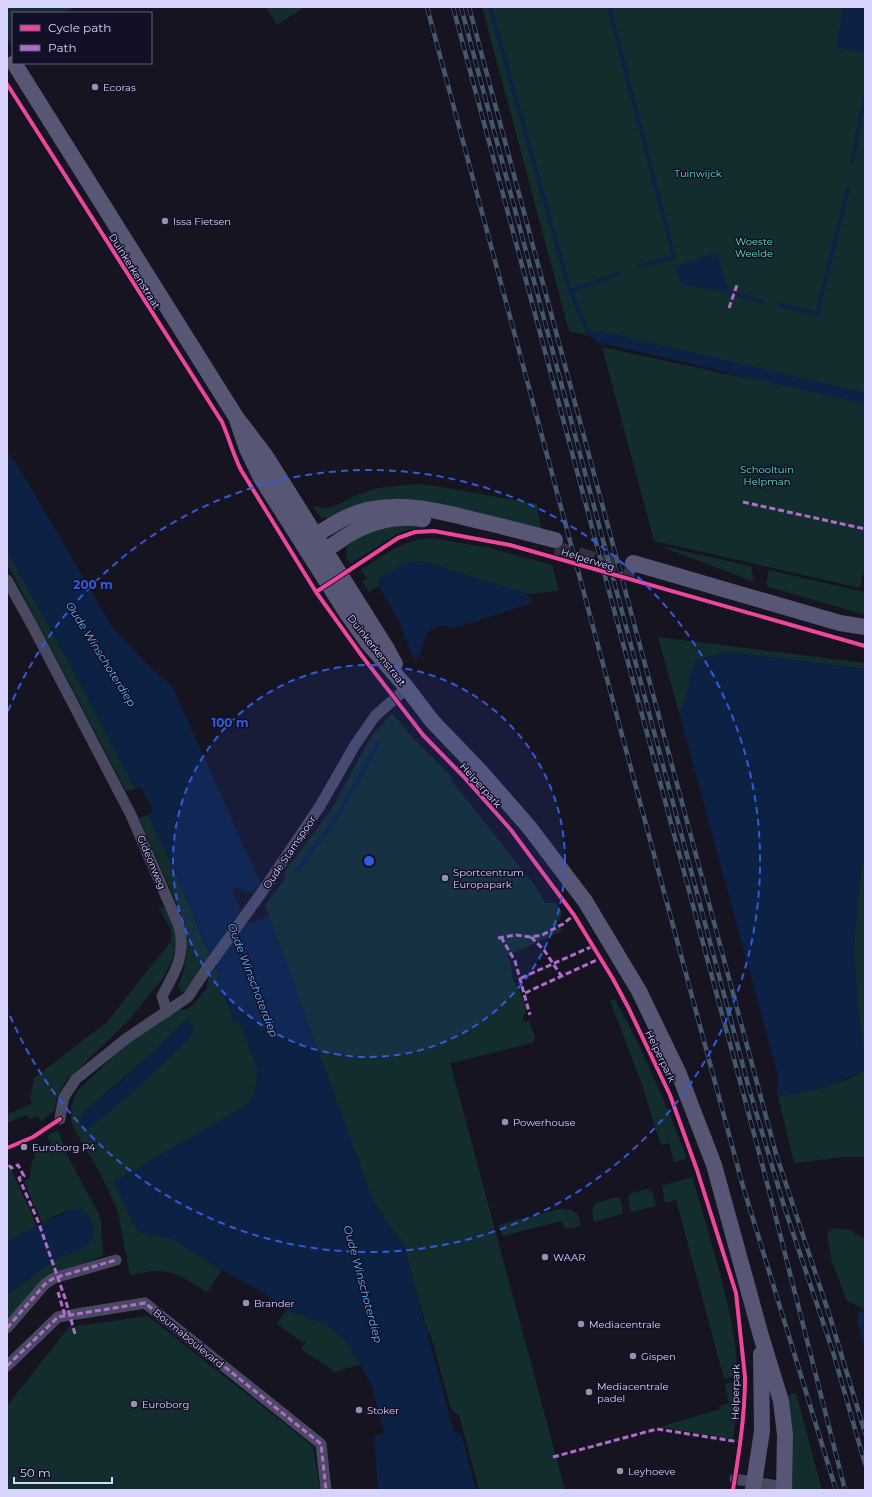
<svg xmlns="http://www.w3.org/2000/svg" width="872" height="1497" viewBox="0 0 872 1497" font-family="Montserrat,sans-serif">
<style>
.green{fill:#132c2d;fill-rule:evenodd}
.water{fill:#0d2144}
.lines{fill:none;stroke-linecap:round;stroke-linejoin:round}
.stream{stroke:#0d2144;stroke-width:4}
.secondary-tunnel{stroke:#333142;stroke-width:16;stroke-dasharray:16 8;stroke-linecap:butt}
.street{stroke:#4a4962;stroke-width:11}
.secondary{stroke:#575674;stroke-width:16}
.rail-casing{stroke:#43596b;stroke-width:4.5}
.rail{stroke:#130f26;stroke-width:3;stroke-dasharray:9;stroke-linecap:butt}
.quiet{stroke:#b06ccc;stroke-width:3;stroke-dasharray:6 3;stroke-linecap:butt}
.cycleway-casing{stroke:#130f26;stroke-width:6}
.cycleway{stroke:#ed469a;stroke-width:4}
.ring{fill:none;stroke:#305bdc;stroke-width:2;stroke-dasharray:7 5}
.poi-dot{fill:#9591b1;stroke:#130f26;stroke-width:1.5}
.labels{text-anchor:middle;stroke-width:3;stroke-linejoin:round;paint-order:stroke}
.poi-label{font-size:10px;fill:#d9d4ff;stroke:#130f26;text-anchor:start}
.park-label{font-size:10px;fill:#5fe0c0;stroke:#130f26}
.street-label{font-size:10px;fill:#d9d4ff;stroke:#130f26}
.water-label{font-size:11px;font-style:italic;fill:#62b6ff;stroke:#130f26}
.centre{fill:#305bdc;stroke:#130f26;stroke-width:2}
.ring-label{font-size:12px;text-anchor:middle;font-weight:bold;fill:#305bdc;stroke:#130f26;stroke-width:3;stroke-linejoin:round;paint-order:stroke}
</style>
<rect width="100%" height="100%" fill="#161421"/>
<path class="green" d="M7 7H74L65 13H13L12 47 7 38Z
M266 7H305L277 25Z
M482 7H865V565L860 588 654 541 602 347 759 381 569 331Z
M416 484 436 486 537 504 542 534C517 527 491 520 466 513 440 506 415 497 388 499 365 501 345 518 321 518L313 506 326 508 333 507 357 495 377 488Z
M426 522 425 528 412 529 399 533 350 564 346 557 347 547 351 539 373 526Z
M431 538 486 547 552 565 559 591 527 594 421 561 380 577 378 586 369 592 362 582 367 579 361 570C385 555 401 540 431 538Z
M657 545 751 566 754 582Z
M7 551 69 662 135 789 129 791H126L7 564Z
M769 570 864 592 865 587V615L766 586Z
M658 637 865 663V669L727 652 696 660 680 716Z
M392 713 414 739 453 778 451 780 536 887 545 903H556L562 912 560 920 557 922 562 931 507 956 510 961 513 980 523 997 527 1008 523 1017 525 1022 529 1021 535 1037 532 1043 452 1063V1062H450L565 1490H479L459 1415H458L451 1409 430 1333H428L402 1239H399L373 1201 265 905 286 877 284 875 285 871 331 810 370 738Z
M148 815 175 872 210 956 185 992 180 991 178 986 184 970 187 951 185 923 139 818Z
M865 846V1060C860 1022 853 985 854 947 855 913 860 879 865 846Z
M158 906 166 908 176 933V947L171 962 162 980 127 1022 65 1082 57 1098 54 1111 41 1122 38 1116 29 1119 27 1115 7 1123V1114L32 1104 30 1101 34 1078 107 1022 171 941V930Z
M216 968 239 1021 258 1070 254 1094 250 1102 242 1108 114 1182 137 1229 141 1233 173 1239 222 1270 207 1293C192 1282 175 1270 155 1271 147 1271 138 1274 130 1275L118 1212 101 1175 74 1129 71 1120V1108L75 1095 79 1089 138 1033 176 1009 183 1010 187 1009 193 1005 206 989 209 976ZM187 1019H189L178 1049 110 1111 94 1124 87 1127 84 1112 159 1047Z
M615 999C643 1051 666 1103 687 1158L674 1163 669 1143 661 1145 640 1079 610 1001Z
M865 1069V1157H844L794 1163 777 1092 783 1096 847 1080Z
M58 1130 68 1157 98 1212 101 1220 103 1256 47 1278 7 1320V1295L51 1262 88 1244 90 1217C88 1215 85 1212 82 1211 70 1205 53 1218 42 1223L24 1181 30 1178 32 1160 35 1158 33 1151 51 1144 47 1136Z
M11 1169 37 1226 7 1241V1171Z
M692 1177C702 1209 711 1241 720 1274 729 1307 737 1342 737 1376L724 1379 676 1200 665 1203 662 1186Z
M647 1189 653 1193 656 1206 631 1212C625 1191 628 1194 647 1189Z
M617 1197 621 1200 623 1214 594 1222 592 1209 596 1203Z
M563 1208V1210L570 1209 578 1214 581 1226 565 1229 562 1221 503 1236 499 1225Z
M833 1228 850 1230 865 1239V1310L846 1300 839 1279 832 1263 827 1234Z
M286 1310C305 1315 330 1322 343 1338 350 1346 355 1355 361 1364L333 1373 332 1370 301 1349 309 1336 303 1343 277 1324Z
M148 1316 313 1446 320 1490H7V1406L69 1327Z
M737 1381 736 1411 733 1439 660 1427 720 1409 719 1406 729 1403 725 1384Z
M796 1393 822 1490H788L784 1396Z"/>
<path class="water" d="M843 7H865V53L836 47Z
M717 253 729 293 681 284 675 267Z
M601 331 865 393V404L601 343H598L589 334Z
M7 451 18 466 113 628 157 674 172 686 261 884 253 893 242 891 240 887 232 890 247 924 269 916 373 1201 399 1239H402L454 1432 462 1436 476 1490H378L374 1436 384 1433 372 1387 361 1365 343 1338 335 1330 322 1323 299 1313 286 1310 265 1294 222 1270 173 1239 142 1233 137 1229 130 1217 114 1182 242 1108 250 1102 254 1094 258 1070 239 1021 234 1022 216 977 219 975 175 872 148 815 153 812 141 787 135 789 69 662 7 551Z
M770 464 780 466V468L769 476 764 478 759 475C759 468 764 467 770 464Z
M421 561 527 594 530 599 529 604 455 628 442 625 428 632 419 656 417 659 413 657 398 619 378 586 380 577 408 562Z
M727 652 865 669V846L860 877 854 947 857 996 865 1060V1069C836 1086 816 1090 783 1096L777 1092 778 1076 680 716 695 660Z
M187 1019 192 1024 193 1031 190 1037 178 1049 135 1090 94 1125 83 1127 80 1124 79 1119C88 1105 105 1095 118 1084 142 1063 164 1041 187 1019Z
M75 1208C91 1210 100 1232 88 1244 78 1253 63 1255 52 1262 36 1271 22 1284 7 1295V1241L37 1226Z
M859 1311 865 1313V1348C862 1337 854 1321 859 1311Z"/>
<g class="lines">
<path class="stream" d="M490 7 570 291 589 334 594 335
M609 7 674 257 639 267
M852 162 865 96
M570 291 619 274
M729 293 762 301
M780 305 817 314 848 189
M297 871 339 814 378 743"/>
<path class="secondary-tunnel" d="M555 549 636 571"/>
<path class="street" d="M7 580 32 625 131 815 179 926C186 955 176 971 162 996L167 1012
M60 1119 61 1112 64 1097 76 1079 127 1038 188 997 208 967 262 892 320 806 355 745 375 716 407 688
M7 1328 45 1284 54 1278 116 1260
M7 1366 58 1317 145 1303 321 1444 326 1490
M735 1479 784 1487"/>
<path class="secondary" d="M14 63 236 417 265 455 387 649 395 664
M236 417 247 449 261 478 346 612 368 643 407 688 432 721 480 771 529 827 585 901 639 991 679 1074 714 1165 761 1336 781 1401 785 1435 784 1490
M310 545C317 532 323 531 334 524 379 496 428 508 475 520 502 526 528 533 555 540
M314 550C317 550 321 550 324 550 332 547 341 539 348 535 372 521 396 515 423 519
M633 563 840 623 865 627
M753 1490 762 1431 761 1354"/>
<g class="rail-casing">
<path id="rail" d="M427 7 742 1183 836 1490
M453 7 765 1175 845 1490
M461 7 750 1092 784 1206 833 1352 865 1464
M469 7 776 1154 830 1317 865 1433"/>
</g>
<use href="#rail" class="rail"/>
<path class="quiet" d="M729 308 737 285
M743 502 865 529
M501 937 515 961 530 1015
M531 937 544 950 562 977
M498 938 516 935 531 937 542 935 563 924 574 915
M521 978 593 946
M525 993 601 958
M9 1165 11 1168 18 1165 24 1176 19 1178 38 1221 65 1298 75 1334
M58 1292 65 1316
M7 1328 45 1284 54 1278 116 1260
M7 1366 58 1317 145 1303 321 1444 326 1490
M553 1457 657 1429 740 1442"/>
<g class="cycleway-casing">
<path id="cycleway" d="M7 84 222 422C229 438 233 454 241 470L316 592 362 656 423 735 464 777 511 830 574 915 613 979 628 1007 670 1095 697 1170 736 1293 745 1377C745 1415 739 1453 733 1490
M316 592 398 538 415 532 434 531 510 545 865 646
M7 1148 33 1137 60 1119"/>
</g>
<use href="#cycleway" class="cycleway"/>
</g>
<circle cx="369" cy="861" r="196" fill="#305bdc" fill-opacity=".12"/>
<g class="ring">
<circle cx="369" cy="861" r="196"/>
<path d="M8 711A391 391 0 1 1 8 1011"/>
</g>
<g class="poi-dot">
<circle cx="95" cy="87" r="4"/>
<circle cx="165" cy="221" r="4"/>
<circle cx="445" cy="878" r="4"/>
<circle cx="505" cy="1122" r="4"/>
<circle cx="24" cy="1147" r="4"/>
<circle cx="545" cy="1257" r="4"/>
<circle cx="246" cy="1303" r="4"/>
<circle cx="581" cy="1324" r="4"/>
<circle cx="633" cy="1356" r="4"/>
<circle cx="589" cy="1392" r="4"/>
<circle cx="134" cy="1404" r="4"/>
<circle cx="359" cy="1410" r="4"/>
<circle cx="620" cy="1471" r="4"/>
</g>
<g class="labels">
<g class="poi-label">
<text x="103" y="91">Ecoras</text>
<text x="173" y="225">Issa Fietsen</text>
<text x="453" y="876">Sportcentrum<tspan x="453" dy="12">Europapark</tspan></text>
<text x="513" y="1126">Powerhouse</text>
<text x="32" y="1151">Euroborg P4</text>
<text x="553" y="1261">WAAR</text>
<text x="254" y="1307">Brander</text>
<text x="589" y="1328">Mediacentrale</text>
<text x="641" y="1360">Gispen</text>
<text x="597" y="1390">Mediacentrale<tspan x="597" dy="12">padel</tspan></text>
<text x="142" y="1408">Euroborg</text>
<text x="367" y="1414">Stoker</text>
<text x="628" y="1475">Leyhoeve</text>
</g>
<g class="park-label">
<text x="698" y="177">Tuinwijck</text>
<text x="754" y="245">Woeste<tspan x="754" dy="12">Weelde</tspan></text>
<text x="767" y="473">Schooltuin<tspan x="767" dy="12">Helpman</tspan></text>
</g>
<g class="street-label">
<text transform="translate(135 271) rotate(58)" y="4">Duinkerkenstraat</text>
<text transform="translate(588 559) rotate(17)" y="4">Helperweg</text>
<text transform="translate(377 650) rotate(52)" y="4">Duinkerkenstraat</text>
<text transform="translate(481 785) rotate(48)" y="4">Helperpark</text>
<text transform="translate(289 852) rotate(-56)" y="4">Oude Stamspoor</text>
<text transform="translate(152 862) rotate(67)" y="4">Gideonweg</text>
<text transform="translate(661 1056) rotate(64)" y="4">Helperpark</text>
<text transform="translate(189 1338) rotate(39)" y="4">Boumaboulevard</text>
<text transform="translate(735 1392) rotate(-89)" y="4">Helperpark</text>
</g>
<g class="water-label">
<text transform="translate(101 654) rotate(58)" y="4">Oude Winschoterdiep</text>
<text transform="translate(253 980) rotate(69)" y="4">Oude Winschoterdiep</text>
<text transform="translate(363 1284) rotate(75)" y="4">Oude Winschoterdiep</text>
</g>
</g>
<circle cx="369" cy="861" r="6" class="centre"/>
<g class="ring-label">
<text x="93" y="589">200 m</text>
<text x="230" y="727">100 m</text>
</g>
<rect width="872" height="1497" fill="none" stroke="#d9d4ff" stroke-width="16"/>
<rect x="12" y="12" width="140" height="52" fill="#130f26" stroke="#625e7d"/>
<rect x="20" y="25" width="20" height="6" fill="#ed469a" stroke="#625e7d"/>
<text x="48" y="32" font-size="12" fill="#d9d4ff">Cycle path</text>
<rect x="20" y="45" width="20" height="6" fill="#b06ccc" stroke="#625e7d"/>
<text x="48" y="52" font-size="12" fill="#d9d4ff">Path</text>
<path d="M14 1477v6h98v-6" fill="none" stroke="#d9d4ff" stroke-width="2"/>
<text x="20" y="1477" font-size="12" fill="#d9d4ff" stroke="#130f26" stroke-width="3" paint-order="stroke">50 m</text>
</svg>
